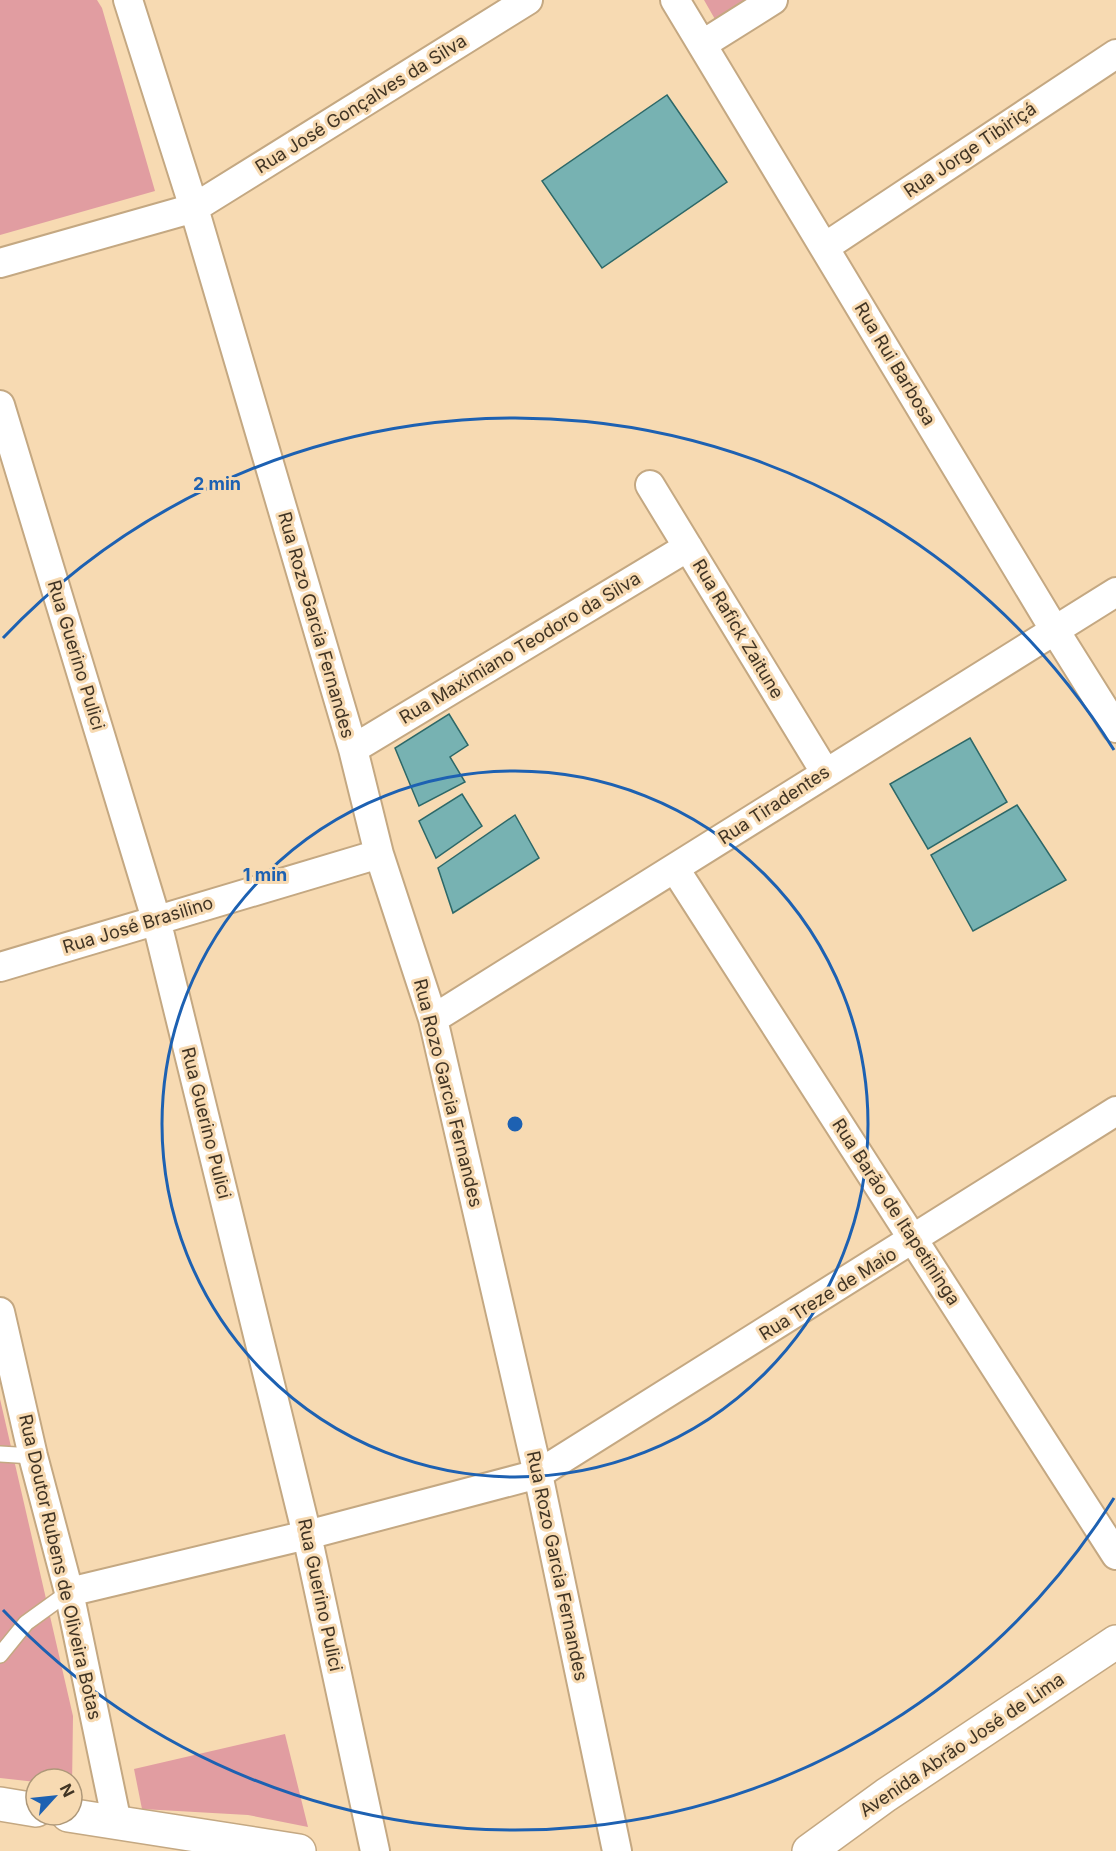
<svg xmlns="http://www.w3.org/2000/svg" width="1116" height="1851" viewBox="0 0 1116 1851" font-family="Inter,sans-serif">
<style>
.green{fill:#e19da1}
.building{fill:#77b2b2;stroke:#2d6868;stroke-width:1.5}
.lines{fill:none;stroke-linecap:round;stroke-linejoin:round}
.lane-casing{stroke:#c4a882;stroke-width:18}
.street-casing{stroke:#c4a882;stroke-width:32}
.secondary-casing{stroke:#c4a882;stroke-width:36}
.lane{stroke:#fff;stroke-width:15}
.street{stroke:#fff;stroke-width:28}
.secondary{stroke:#fff;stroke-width:33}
.ring{fill:none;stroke:#1d61b2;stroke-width:3}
.labels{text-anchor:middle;stroke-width:6;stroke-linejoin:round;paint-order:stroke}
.street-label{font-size:18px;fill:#403424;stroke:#f7dab2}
.centre{fill:#1d61b2;stroke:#f7dab2;stroke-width:3}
.ring-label{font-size:18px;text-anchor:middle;font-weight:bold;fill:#1d61b2;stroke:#f7dab2;stroke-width:6;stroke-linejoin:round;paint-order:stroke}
</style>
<rect width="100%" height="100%" fill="#f7dab2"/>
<path class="green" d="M0 0H97L102 8 155 191 0 235Z
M704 0H751L716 21Z
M0 1399 73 1716 72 1787V1779H36V1782L0 1778Z
M285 1734 308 1827 248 1815 142 1809 134 1769Z"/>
<path class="building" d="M667 95 727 182 602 268 542 181Z
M449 714 468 745 450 757 465 782 419 806 395 748Z
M970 738 1007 802 928 849 890 784Z
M462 794 482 826 436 858 419 821Z
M1017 805 1066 880 973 931 931 855Z
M515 815 539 858 453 913 438 868Z"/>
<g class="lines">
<g class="lane-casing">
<path id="lane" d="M0 1454 33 1456
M0 1655 26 1623 69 1592"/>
</g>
<g class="street-casing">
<path id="street" d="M128 0 194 208 353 749 379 854 433 1019 538 1474 617 1851
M675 0 1054 629 1116 728
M703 44 773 0
M825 247 1116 54
M0 263 194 208 528 0
M0 405 156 919 307 1535 375 1851
M650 485 825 772
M353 749 688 547
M675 869 1116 1555
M0 967 379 854
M433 1019 1116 592
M0 1312 33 1456 69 1592 117 1823
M69 1592 307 1535 538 1474 1116 1111"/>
</g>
<g class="secondary-casing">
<path id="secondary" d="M0 1804 36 1810
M68 1815 299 1851
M809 1851 886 1795 1116 1642"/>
</g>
<use href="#lane" class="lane"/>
<use href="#street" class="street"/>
<use href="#secondary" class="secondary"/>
</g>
<g class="ring">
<circle cx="515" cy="1124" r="353"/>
<path d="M1114 1498A706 706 0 0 1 3 1610M3 638A706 706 0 0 1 1114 750"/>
</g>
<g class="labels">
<g class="street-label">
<text transform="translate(361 104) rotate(-32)" y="6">Rua José Gonçalves da Silva</text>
<text transform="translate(970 150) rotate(-34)" y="6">Rua Jorge Tibiriçá</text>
<text transform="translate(895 364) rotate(59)" y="6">Rua Rui Barbosa</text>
<text transform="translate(316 625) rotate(74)" y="6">Rua Rozo Garcia Fernandes</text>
<text transform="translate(738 629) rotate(59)" y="6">Rua Rafick Zaitune</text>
<text transform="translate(520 648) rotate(-31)" y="6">Rua Maximiano Teodoro da Silva</text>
<text transform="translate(76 655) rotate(73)" y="6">Rua Guerino Pulici</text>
<text transform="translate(774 805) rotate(-33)" y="6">Rua Tiradentes</text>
<text transform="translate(138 925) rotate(-17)" y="6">Rua José Brasilino</text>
<text transform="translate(448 1093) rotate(76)" y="6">Rua Rozo Garcia Fernandes</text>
<text transform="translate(206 1123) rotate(76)" y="6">Rua Guerino Pulici</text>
<text transform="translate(896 1212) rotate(57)" y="6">Rua Barão de Itapetininga</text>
<text transform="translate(828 1294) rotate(-32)" y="6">Rua Treze de Maio</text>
<text transform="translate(557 1566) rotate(78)" y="6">Rua Rozo Garcia Fernandes</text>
<text transform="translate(60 1567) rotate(77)" y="6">Rua Doutor Rubens de Oliveira Botas</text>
<text transform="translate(320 1595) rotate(78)" y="6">Rua Guerino Pulici</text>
<text transform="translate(962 1745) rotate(-34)" y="6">Avenida Abrão José de Lima</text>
</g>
</g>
<circle cx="515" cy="1124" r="9" class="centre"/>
<g class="ring-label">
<text x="217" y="490">2 min</text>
<text x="265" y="881">1 min</text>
</g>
<g transform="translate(54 1797) rotate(63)"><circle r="28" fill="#f7dab2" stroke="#ae9879" stroke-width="1.5"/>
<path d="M0-4.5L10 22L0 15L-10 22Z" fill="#1d61b2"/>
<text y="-9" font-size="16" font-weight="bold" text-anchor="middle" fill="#403424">N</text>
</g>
</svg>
